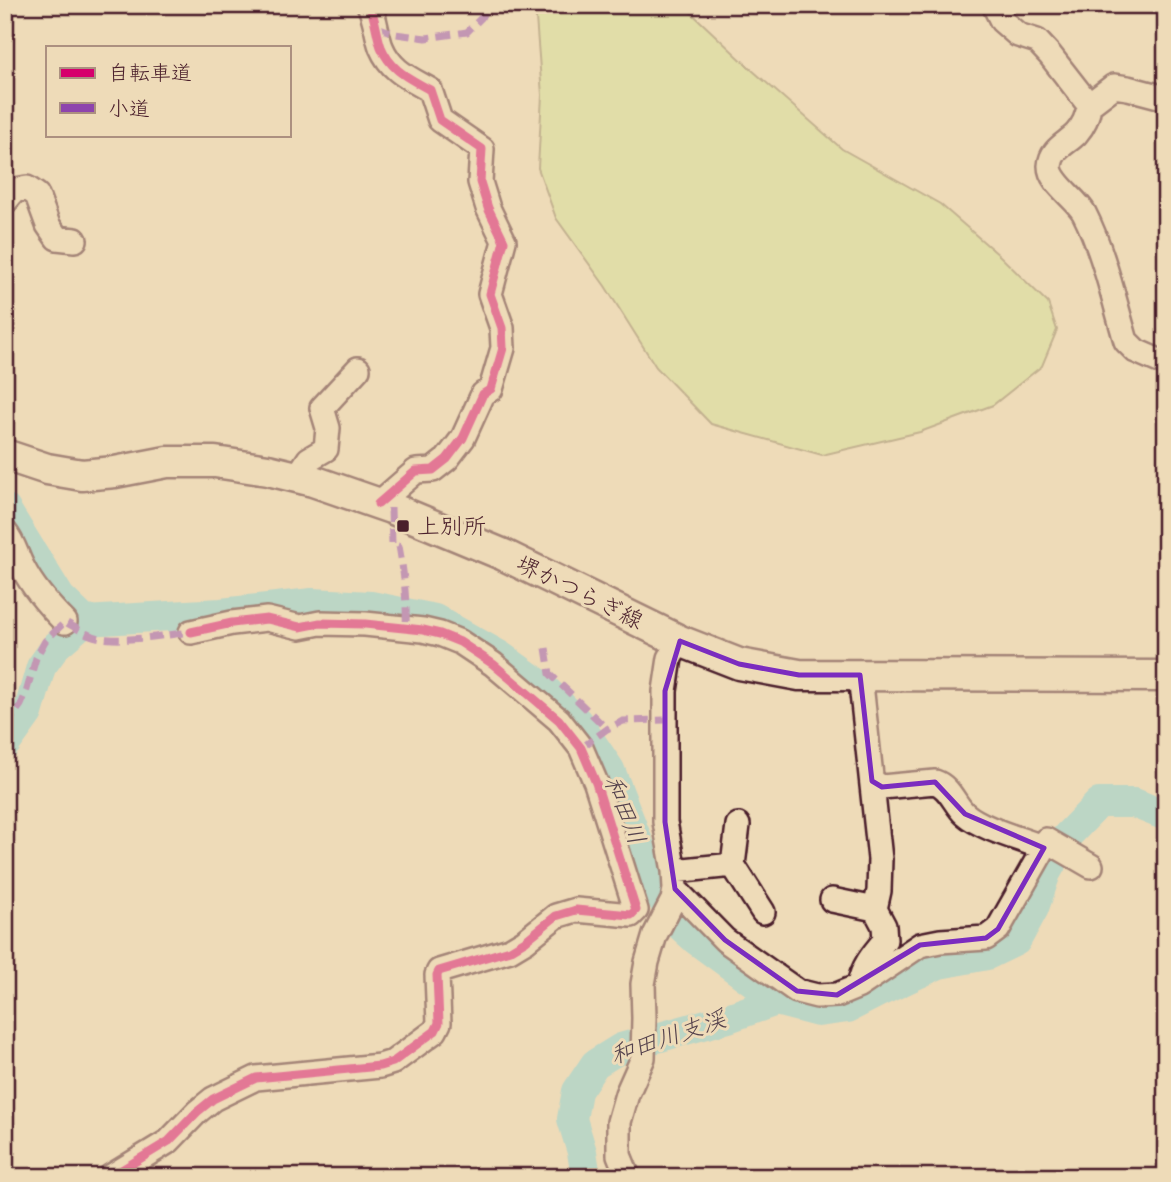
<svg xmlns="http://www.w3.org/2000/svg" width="1171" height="1182" viewBox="0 0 1171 1182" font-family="Itim,'Klee One',sans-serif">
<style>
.green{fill:#d1e094;stroke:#8e8060;stroke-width:2}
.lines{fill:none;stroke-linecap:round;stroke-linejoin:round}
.river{stroke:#7ed0d5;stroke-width:30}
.minor-casing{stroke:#4a1f2b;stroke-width:28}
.major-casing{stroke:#4a1f2b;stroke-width:35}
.minor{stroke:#eedbb8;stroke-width:23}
.major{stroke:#eedbb8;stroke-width:30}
.quiet{stroke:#8e44ad;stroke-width:7;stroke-dasharray:14 7;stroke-linecap:butt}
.cycleway-casing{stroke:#eedbb8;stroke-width:13}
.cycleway{stroke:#d6006c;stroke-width:9}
.marked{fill:none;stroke:#7b2cbf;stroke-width:5;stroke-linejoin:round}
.poi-dot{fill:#4a1f2b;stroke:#eedbb8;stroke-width:2.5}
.labels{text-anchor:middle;stroke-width:6;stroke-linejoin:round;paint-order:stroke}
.poi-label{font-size:23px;fill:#4a1f2b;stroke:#eedbb8;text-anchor:start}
.street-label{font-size:23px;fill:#4a1f2b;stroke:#eedbb8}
.water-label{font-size:24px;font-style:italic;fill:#54424d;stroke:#eedbb8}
</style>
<rect width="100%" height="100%" fill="#eedbb8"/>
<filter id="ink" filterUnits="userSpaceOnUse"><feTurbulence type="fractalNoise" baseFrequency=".0143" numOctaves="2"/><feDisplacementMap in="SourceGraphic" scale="14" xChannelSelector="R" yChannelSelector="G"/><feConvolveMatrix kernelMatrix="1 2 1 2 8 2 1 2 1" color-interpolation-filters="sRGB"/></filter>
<g filter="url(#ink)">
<path class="green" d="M535 5H683L752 70 842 149 940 204 1000 256 1048 303 1057 330 1042 366 993 405 920 432 822 455 711 424 656 367 605 286 556 218 538 168 542 95Z"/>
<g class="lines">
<path class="river" d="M5 508 60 597 85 621
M5 745 28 713 41 667 56 646 85 621 221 613 312 603 371 606 435 619 499 655 541 685 577 721 610 770 655 885 673 919 696 940 756 984 776 1001 818 1012 848 1008 877 993 939 964 987 955 1016 941 1034 908 1046 873 1067 836 1099 803H1134L1166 816
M586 1177 582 1152 572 1119 577 1091 595 1064 621 1048 728 1018 776 1001"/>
<g class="minor-casing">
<path id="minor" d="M369 5C376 19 376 33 381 47 391 71 409 78 430 90L440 120 482 149 480 182 488 208 504 241 490 294 502 328 503 348 491 389 483 394 463 438 447 459 433 470 416 471 378 504
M994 5 1002 21 1018 35 1037 41 1050 55 1089 105C1088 116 1084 125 1076 134 1066 144 1051 149 1050 166 1050 183 1076 198 1084 213 1103 250 1114 300 1126 341L1136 351 1166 364
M1089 105 1114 86 1128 88 1166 98
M5 202 15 190 27 188 37 195 48 225 57 238 75 240
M297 477 309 459 326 449 328 428 322 408 358 369
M5 532C14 543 16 555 23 568 33 588 49 606 65 622
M872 781 882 787 935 782C950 787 954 804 965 814 982 829 1022 839 1044 848
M738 825 733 865 763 912
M674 871 733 865
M675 889 725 940 797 991 817 996 837 995 859 986 920 945 940 941 986 938 998 929 1044 848 1046 840 1091 866
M832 900 875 909 879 891 880 859 860 675
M859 986C862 967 873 954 885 940L884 926 875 909
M110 1177 169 1141 197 1112 213 1099 256 1078 380 1066 393 1062 435 1031 439 1023 437 975 439 971 510 950 525 941 556 916 576 910 631 915 636 910 596 783 581 748 559 720 493 664 460 642 440 634 423 630 365 624 320 623 300 627 267 619 232 623 191 632
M628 1177 619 1155V1122L627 1094 643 1058 644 1018 643 984 647 962 655 935 673 900 675 889 674 871 665 822V691L670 658 680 641"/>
</g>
<g class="major-casing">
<path id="major" d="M5 455 47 469 82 475 115 472 167 462H215L268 470 313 481 391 508 504 555 680 641 739 664 799 675 1166 676"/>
</g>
<use href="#minor" class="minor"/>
<use href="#major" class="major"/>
<path class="quiet" d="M377 27 396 34 426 38 467 32 481 18 488 5
M391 508 392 544 399 546C404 574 407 600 406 629
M546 648 550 674 607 729
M5 727 21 705 26 693 36 658 45 641 65 622C73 626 81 632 90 635 115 645 164 635 191 632
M581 748 607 729 623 721 665 720"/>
<g class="cycleway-casing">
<path id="cycleway" d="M369 5C376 19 376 33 381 47 391 71 409 78 430 90L440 120 482 149 480 182 488 208 504 241 490 294 502 328 503 348 491 389 483 394 463 438 447 459 433 470 416 471 378 504
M110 1177 169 1141 197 1112 213 1099 256 1078 380 1066 393 1062 435 1031 439 1023 437 975 439 971 510 950 525 941 556 916 576 910 631 915 636 910 596 783 581 748 559 720 493 664 460 642 440 634 423 630 365 624 320 623 300 627 267 619 232 623 191 632"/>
</g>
<use href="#cycleway" class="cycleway"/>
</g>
</g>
<path d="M0 0H1171V1182H0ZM680 641 739 664 799 675H860L872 781 882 787 935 782 965 814 1044 848 998 929 986 938 920 945 837 995 797 991 725 940 675 889 665 822V691Z" fill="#eedbb8" fill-opacity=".55" fill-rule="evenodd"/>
<path class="marked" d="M680 641 739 664 799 675H860L872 781 882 787 935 782 965 814 1044 848 998 929 986 938 920 945 837 995 797 991 725 940 675 889 665 822V691Z"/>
<rect class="poi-dot" x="396" y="519" width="14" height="14" rx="3.5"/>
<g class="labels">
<g class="poi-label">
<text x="417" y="534">上別所</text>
</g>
<g class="street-label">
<text transform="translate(580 592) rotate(26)" y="8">堺かつらぎ線</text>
</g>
<g class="water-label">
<text transform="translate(625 810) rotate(68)" y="8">和田川</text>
<text transform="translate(668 1037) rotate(-19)" y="8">和田川支渓</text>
</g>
</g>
<rect width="1171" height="1182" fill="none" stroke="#eedbb8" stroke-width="28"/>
<rect x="14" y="14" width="1143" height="1154" fill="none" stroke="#4a1f2b" stroke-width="2.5" filter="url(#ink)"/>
<rect x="46" y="46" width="245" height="91" fill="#eedbb8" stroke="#ac9080" stroke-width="2"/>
<rect x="60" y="68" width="35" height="10" fill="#d6006c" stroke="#ac9080" stroke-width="2"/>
<text x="108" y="80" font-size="21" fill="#4a1f2b">自転車道</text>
<rect x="60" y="103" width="35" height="10" fill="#8e44ad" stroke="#ac9080" stroke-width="2"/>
<text x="108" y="116" font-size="21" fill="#4a1f2b">小道</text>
</svg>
